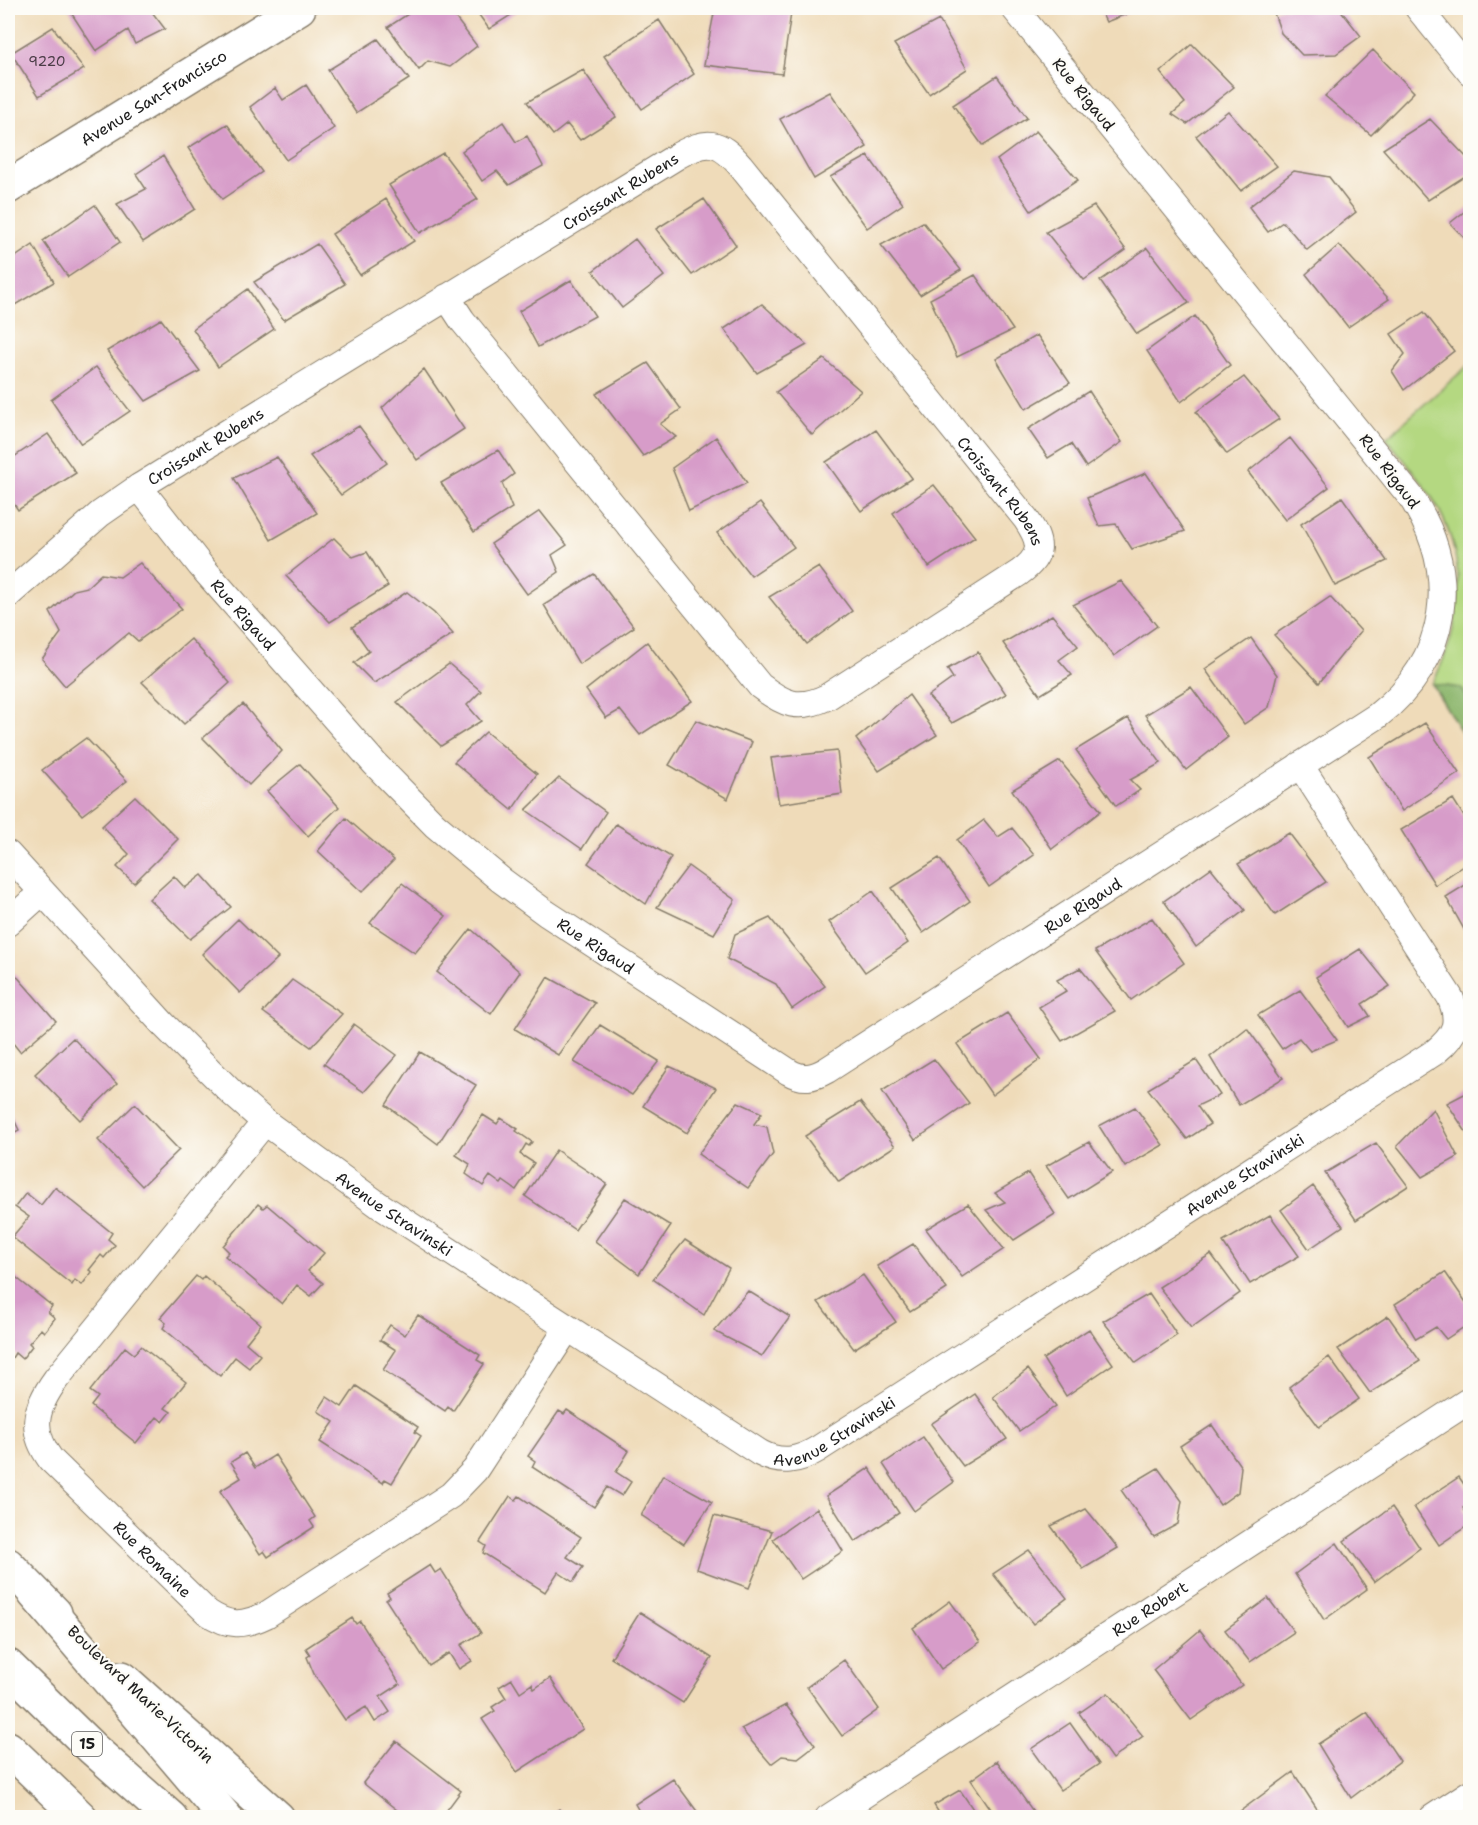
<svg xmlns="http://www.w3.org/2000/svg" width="1478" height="1825" viewBox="0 0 1478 1825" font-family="'Shantell Sans',sans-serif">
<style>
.green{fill:#b4d881;stroke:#687a4e;stroke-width:1.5}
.forest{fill:#8fb86f;stroke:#566a46;stroke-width:1.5}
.building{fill:#d79cc9}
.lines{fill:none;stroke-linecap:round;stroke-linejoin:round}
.minor-casing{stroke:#867c6a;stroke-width:28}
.tertiary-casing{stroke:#867c6a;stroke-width:36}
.secondary-casing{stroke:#867c6a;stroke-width:36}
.motorway-casing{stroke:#867c6a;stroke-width:36}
.minor{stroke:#fff;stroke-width:26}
.tertiary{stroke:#fff;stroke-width:33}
.secondary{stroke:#fff;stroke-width:33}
.motorway{stroke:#fff;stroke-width:33}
.labels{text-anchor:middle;stroke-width:4.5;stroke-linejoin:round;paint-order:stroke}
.number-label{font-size:14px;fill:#4b3c47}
.shield{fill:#fdfcf7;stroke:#605f5e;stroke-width:1.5}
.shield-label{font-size:15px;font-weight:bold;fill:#1c1c1c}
.street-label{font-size:16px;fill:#1c1c1c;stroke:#fdfcf7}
</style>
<rect width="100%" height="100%" fill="#fdfcf7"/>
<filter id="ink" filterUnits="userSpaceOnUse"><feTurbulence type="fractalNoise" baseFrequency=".0167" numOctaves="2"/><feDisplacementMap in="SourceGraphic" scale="12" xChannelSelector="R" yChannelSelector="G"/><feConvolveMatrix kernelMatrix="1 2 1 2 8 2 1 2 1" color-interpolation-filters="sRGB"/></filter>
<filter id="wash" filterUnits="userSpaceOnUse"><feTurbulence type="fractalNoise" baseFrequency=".008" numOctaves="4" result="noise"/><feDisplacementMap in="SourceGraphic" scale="24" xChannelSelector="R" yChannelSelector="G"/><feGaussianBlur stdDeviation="1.35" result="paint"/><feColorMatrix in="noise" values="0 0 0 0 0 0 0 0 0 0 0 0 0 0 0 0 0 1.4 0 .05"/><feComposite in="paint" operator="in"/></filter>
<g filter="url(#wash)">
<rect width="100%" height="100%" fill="#efdbb9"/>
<path class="green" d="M1470 364V746L1432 684C1464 623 1470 557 1431 496 1418 475 1401 457 1386 438Z"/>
<path class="forest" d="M1432 684 1461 688 1470 702V746Z"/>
<g id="blocks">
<path class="building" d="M68 8H149L165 29 135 44 128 30 96 51Z
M417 8H448L477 46 450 67 428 61 419 70 388 27Z
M474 8H522L489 29Z
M715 8 791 13 782 74 704 65Z
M1099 8H1142L1106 22Z
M1279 8H1339L1361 36 1336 54 1302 55 1281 33 1274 13Z
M659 20 694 74 642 109 604 56Z
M939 20 967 69 929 94 894 44Z
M53 27 84 69 39 96 11 53Z
M378 39 409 79 356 113 328 70Z
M1192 44 1234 87 1187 124 1172 114 1185 103 1160 72Z
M1373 50 1414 92 1371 135 1325 96Z
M583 70 616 117 580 140 567 124 553 135 527 102Z
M997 76 1027 118 983 146 953 105Z
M306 85 334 128 286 160 250 107 275 88 283 100Z
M830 92 867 147 814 179 780 119Z
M1228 111 1277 166 1241 191 1196 136Z
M1430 119 1470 161V173L1428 200 1383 149Z
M503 122 516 142 527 136 543 166 509 185 497 171 482 181 462 151Z
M227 124 262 172 222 199 188 148Z
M1036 131 1078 180 1031 211 997 160Z
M443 153 478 199 420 233 389 185Z
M163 156 195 209 143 242 117 204 146 189 136 174Z
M868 156 903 204 867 228 830 177Z
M1294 171 1329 177 1356 212 1307 250 1283 222 1268 232 1249 207Z
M386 199 414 241 360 275 332 234Z
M704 199 736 245 692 275 656 229Z
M95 205 120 242 68 277 43 241Z
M1094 206 1126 250 1084 280 1046 232Z
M1470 207V244L1450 223Z
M923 222 961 270 920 295 881 245Z
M635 239 664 276 622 308 593 271Z
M317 244 345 284 284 320 254 282Z
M33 245 54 282 8 309V262Z
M1339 245 1389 299 1348 327 1306 274Z
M1147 248 1189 303 1137 334 1100 281Z
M975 275 1013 330 957 357 930 299Z
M571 280 595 316 538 347 519 311Z
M248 289 274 329 218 367 193 329Z
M762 304 807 345 757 373 724 329Z
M1424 312 1454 351 1404 390 1392 371 1405 354 1391 334Z
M1195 316 1230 365 1181 402 1147 351Z
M161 319 200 371 146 401 107 351Z
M1037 335 1070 383 1026 409 996 359Z
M824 359 861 391 812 435 776 392Z
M648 363 681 409 660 424 676 437 643 456 596 394Z
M96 367 130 411 81 444 51 400Z
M424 369 464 429 417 460 382 408Z
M1244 377 1279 419 1227 454 1196 412Z
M1089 391 1122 442 1086 467 1071 444 1048 458 1028 429Z
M359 426 387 463 341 495 310 456Z
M876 430 912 478 861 511 826 462Z
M48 434 76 473 18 510 8 495V461Z
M716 437 747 483 689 511 672 468Z
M1290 438 1329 487 1285 520 1248 472Z
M498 450 514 474 502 483 512 508 474 532 441 483Z
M277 457 317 513 271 540 234 478Z
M1146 473 1185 531 1132 549 1116 524 1099 526 1087 498Z
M934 485 975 537 929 567 893 513Z
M1342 497 1387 561 1335 586 1301 524Z
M760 503 794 547 751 576 717 533Z
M540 511 567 545 552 555 559 572 527 594 491 544Z
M334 538 353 557 367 552 388 586 330 622 286 576Z
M140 563 182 609 138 641 129 633 65 686 42 659 61 633 50 612 74 590 87 587 101 574 120 577Z
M819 567 852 611 807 644 769 597Z
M594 574 634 627 579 664 544 605Z
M1121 581 1157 626 1114 656 1073 605Z
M407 592 434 613 453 634 374 683 354 663 369 651 352 627Z
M1330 597 1361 631 1319 683 1274 635Z
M1052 615 1078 646 1059 660 1072 675 1040 695 1003 643Z
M1251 638 1277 675 1269 707 1244 724 1205 669Z
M191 639 230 683 184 724 142 682Z
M647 642 692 701 640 735 620 710 606 718 586 690Z
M978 652 1006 694 952 723 928 696 953 678 947 669Z
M449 664 481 691 467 705 481 721 441 746 397 702Z
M1191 687 1228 737 1186 770 1145 715Z
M909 695 937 735 879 771 856 739Z
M243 704 282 751 249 785 203 738Z
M1128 718 1161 763 1130 780 1140 790 1116 806 1076 750Z
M696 720 752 742 728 799 669 765Z
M1425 723 1459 773 1402 811 1369 757Z
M486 732 537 774 512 810 454 762Z
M86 738 127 781 82 815 42 770Z
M837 751 842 794 779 804 771 758Z
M1060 761 1101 811 1052 849 1012 790Z
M300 764 339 807 308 836 267 791Z
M559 778 606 812 582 849 526 810Z
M135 796 178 839 134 883 117 867 129 854 102 826Z
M1453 799 1470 826V861L1435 885 1401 830Z
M346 818 394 860 362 892 318 851Z
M984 820 998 837 1012 828 1034 855 989 887 957 840Z
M616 824 671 857 646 904 588 863Z
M1289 833 1326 882 1275 915 1238 864Z
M939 858 970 901 923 933 892 888Z
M688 866 735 900 714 934 657 907Z
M1211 868 1245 910 1196 947 1164 901Z
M202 875 231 907 190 939 149 899 174 876 185 888Z
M1470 882V940L1446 897Z
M402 883 446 916 415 953 370 923Z
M873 891 908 943 865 972 829 922Z
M770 918 825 986 792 1009 776 984 727 959 735 934Z
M1152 918 1184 963 1131 1000 1095 951Z
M238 919 278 958 240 993 202 954Z
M471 929 520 972 491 1014 437 972Z
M1360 949 1390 986 1362 1004 1370 1016 1348 1027 1316 977Z
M1080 968 1115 1011 1062 1041 1039 1007 1066 991 1057 980Z
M14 973 56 1021 20 1052 8 1037V978Z
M548 977 595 1003 558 1055 515 1029Z
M292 980 342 1014 311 1047 263 1012Z
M1300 990 1337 1040 1310 1051 1299 1038 1282 1049 1258 1015Z
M1007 1013 1041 1059 992 1095 957 1044Z
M354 1024 397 1055 364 1092 324 1064Z
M600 1025 659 1061 632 1095 574 1062Z
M1247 1028 1283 1078 1239 1105 1210 1057Z
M73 1038 117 1084 80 1120 35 1074Z
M420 1052 476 1085 438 1144 386 1105Z
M934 1059 969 1103 915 1140 882 1091Z
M1196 1060 1220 1095 1197 1106 1210 1124 1187 1139 1148 1089Z
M669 1066 716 1088 687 1133 643 1106Z
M1470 1091V1138L1447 1103Z
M738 1102 762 1113 754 1124 767 1127 773 1154 748 1188 698 1154Z
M860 1102 895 1146 839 1182 805 1136Z
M135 1104 179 1150 142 1186 98 1140Z
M8 1107 19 1130 8 1136Z
M1135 1107 1163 1145 1125 1167 1099 1126Z
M1433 1109 1458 1157 1422 1177 1397 1146Z
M483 1115 497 1124 501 1118 518 1129 516 1131 532 1142 529 1146 526 1144 520 1154 534 1163 516 1190 503 1181 501 1184 490 1176 483 1186 466 1174 470 1164 456 1155Z
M1089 1142 1112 1172 1069 1199 1046 1166Z
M1376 1143 1408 1186 1356 1220 1325 1173Z
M556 1150 607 1184 575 1230 525 1196Z
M1028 1173 1055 1214 1014 1240 986 1210 1005 1202 995 1193Z
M1313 1186 1343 1226 1309 1249 1281 1210Z
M55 1187 112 1233 108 1239 115 1245 104 1258 101 1255 89 1270 92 1272 82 1285 75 1280 72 1285 12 1237 29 1217 15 1207 26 1193 41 1205Z
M625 1198 671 1226 639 1274 595 1241Z
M258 1204 263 1208 267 1205 324 1253 308 1271 323 1283 311 1296 297 1285 282 1304 225 1256 229 1252 223 1246Z
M968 1204 1004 1249 962 1277 926 1229Z
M1270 1215 1299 1256 1250 1284 1223 1242Z
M685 1240 729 1268 704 1315 653 1279Z
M913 1244 947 1289 910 1312 877 1266Z
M1211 1254 1240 1293 1191 1328 1159 1287Z
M8 1271 52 1306 48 1312 55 1318 44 1332 41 1329 29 1343 32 1346 22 1359 15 1353 12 1358 8 1355Z
M1445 1272 1470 1308V1323L1446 1339 1436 1327 1416 1339 1395 1304Z
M863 1275 896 1322 854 1349 818 1302Z
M196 1276 201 1280 204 1276 261 1324 246 1343 260 1355 249 1368 235 1357 220 1376 163 1328 166 1323 160 1318Z
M748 1291 790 1317 762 1356 714 1331Z
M1149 1294 1177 1335 1136 1363 1103 1321Z
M418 1315 480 1355 477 1360 484 1364 453 1411 448 1407 445 1411 383 1370 396 1350 380 1340 390 1325 405 1335Z
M1388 1316 1420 1361 1370 1393 1338 1349Z
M1089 1329 1113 1364 1066 1396 1043 1359Z
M141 1346 186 1382 165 1408 171 1412 163 1422 157 1417 136 1443 91 1406 98 1397 90 1391 125 1347 134 1354Z
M1329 1357 1359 1399 1319 1427 1289 1387Z
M1028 1369 1056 1406 1019 1431 993 1397Z
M356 1386 418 1427 415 1432 421 1436 392 1483 385 1479 383 1483 320 1442 334 1422 318 1411 327 1397 342 1407Z
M975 1394 1007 1439 963 1466 931 1424Z
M567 1410 629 1451 616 1472 631 1482 622 1496 607 1487 594 1507 532 1467 535 1461 528 1456 559 1411 564 1414Z
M1212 1425 1241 1467 1238 1492 1220 1505 1180 1446Z
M923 1437 954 1482 914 1511 883 1464Z
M245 1453 255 1468 275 1455 315 1517 310 1521 314 1527 268 1557 264 1551 260 1554 220 1491 241 1478 231 1462Z
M869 1468 899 1513 855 1542 826 1496Z
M1158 1468 1182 1501 1178 1524 1154 1537 1121 1490Z
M663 1475 712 1502 684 1544 641 1515Z
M1459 1477 1470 1493V1503L1463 1508 1470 1518V1524L1439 1545 1414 1507Z
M510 1496 516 1500 519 1496 581 1537 567 1557 583 1567 573 1582 558 1572 545 1592 483 1553 486 1546 480 1542Z
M1392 1507 1420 1548 1374 1582 1344 1541Z
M817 1508 843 1551 801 1579 773 1539Z
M1086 1509 1118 1548 1083 1569 1051 1526Z
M714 1516 772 1531 749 1588 697 1569Z
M1337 1543 1367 1589 1324 1620 1295 1574Z
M1029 1550 1067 1598 1033 1624 993 1574Z
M430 1565 435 1573 441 1569 481 1633 461 1645 472 1661 459 1669 449 1653 429 1666 386 1600 390 1597 387 1593Z
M1268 1598 1294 1632 1250 1662 1225 1630Z
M950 1601 980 1642 941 1669 913 1628Z
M640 1612 712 1658 683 1703 611 1658Z
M352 1618 356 1624 360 1621 400 1684 380 1697 390 1712 375 1722 366 1707 345 1720 314 1674 307 1657 310 1655 306 1648Z
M1200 1630 1242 1685 1191 1720 1153 1670Z
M844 1660 879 1709 842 1736 807 1687Z
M550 1678 583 1729 517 1772 482 1719 495 1711 492 1707 506 1698 499 1687 512 1679 520 1692 532 1684 534 1689Z
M1108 1693 1143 1736 1112 1759 1079 1713Z
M786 1705 815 1745 798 1758 782 1756 771 1764 741 1729Z
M1367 1712 1400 1761 1351 1798 1318 1744Z
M1070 1723 1099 1764 1060 1790 1031 1749Z
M396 1741 461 1791 441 1818H407L363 1783Z
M997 1761 1035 1814 1029 1818H997L971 1780Z
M1293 1772 1321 1815 1319 1818H1231Z
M673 1779 702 1818H643L635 1804Z
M960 1790 979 1818H942L934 1805Z
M559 1809 566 1818H545Z"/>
</g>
</g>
<g filter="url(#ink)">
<use href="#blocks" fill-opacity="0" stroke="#867c6a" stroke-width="1.5"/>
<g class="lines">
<g class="minor-casing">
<g id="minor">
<path d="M1418 8 1470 72"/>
<path id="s1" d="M139 487 200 565 375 764 435 825 501 880 546 913 789 1072C803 1080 813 1078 827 1070L1377 716C1450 659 1461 574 1411 497L1014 8"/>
<path id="s2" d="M8 595 100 514 139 487 679 155C707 140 718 140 740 165L1026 519C1042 543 1044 555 1019 573L827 697C798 711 784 704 760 686L462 320 447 297"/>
<path id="s3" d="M8 854 164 1025 233 1094 265 1122 379 1205 760 1453C781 1464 798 1461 818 1449L1435 1052C1456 1035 1461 1022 1450 997L1300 765"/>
<path d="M8 923 41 893"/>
<path id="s4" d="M265 1122 56 1379C35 1408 29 1430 51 1460L207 1612C229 1627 243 1626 266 1615L451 1495 475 1470 567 1329"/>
<path id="s5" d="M828 1818 1470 1400"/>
<path d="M1432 1818 1470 1793"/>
</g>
</g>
<g class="tertiary-casing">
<g id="tertiary">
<path id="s6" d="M8 187 299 8"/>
</g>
</g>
<g class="secondary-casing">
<path id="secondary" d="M8 1565 55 1613
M122 1678 278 1818"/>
</g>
<g class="motorway-casing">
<path id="motorway" d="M34 1593 226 1818
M8 1666 93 1749 171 1818
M8 1748 81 1818"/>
</g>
<use href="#minor" class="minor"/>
<use href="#tertiary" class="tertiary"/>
<use href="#secondary" class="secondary"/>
<use href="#motorway" class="motorway"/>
</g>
</g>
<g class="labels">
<g class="number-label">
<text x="47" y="66">9220</text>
</g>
<rect class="shield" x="72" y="1732" width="30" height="24" rx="4.5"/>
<g class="shield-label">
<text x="87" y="1749">15</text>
</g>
<g class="street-label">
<text transform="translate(1084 94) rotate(51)" y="6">Rue Rigaud</text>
<text dy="6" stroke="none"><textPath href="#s6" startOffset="171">Avenue San-Francisco</textPath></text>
<text dy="6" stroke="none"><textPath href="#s2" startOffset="735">Croissant Rubens</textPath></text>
<text dy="6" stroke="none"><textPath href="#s2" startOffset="248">Croissant Rubens</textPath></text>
<text transform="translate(1390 471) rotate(53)" y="6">Rue Rigaud</text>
<text dy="6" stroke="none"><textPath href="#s2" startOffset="1292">Croissant Rubens</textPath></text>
<text dy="6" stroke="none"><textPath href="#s1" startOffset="165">Rue Rigaud</textPath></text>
<text dy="6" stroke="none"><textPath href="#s1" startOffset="1226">Rue Rigaud</textPath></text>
<text dy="6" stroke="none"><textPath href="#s1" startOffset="651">Rue Rigaud</textPath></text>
<text dy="6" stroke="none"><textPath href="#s3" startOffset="1536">Avenue Stravinski</textPath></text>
<text dy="6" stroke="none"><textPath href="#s3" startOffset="530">Avenue Stravinski</textPath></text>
<text dy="6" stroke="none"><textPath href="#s3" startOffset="1050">Avenue Stravinski</textPath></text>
<text dy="6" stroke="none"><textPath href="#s4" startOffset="562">Rue Romaine</textPath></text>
<text dy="6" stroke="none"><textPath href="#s5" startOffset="384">Rue Robert</textPath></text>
<text transform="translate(141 1694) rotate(43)" y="6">Boulevard Marie-Victorin</text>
</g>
</g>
<rect width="1478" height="1825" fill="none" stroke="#fdfcf7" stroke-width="30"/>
</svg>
